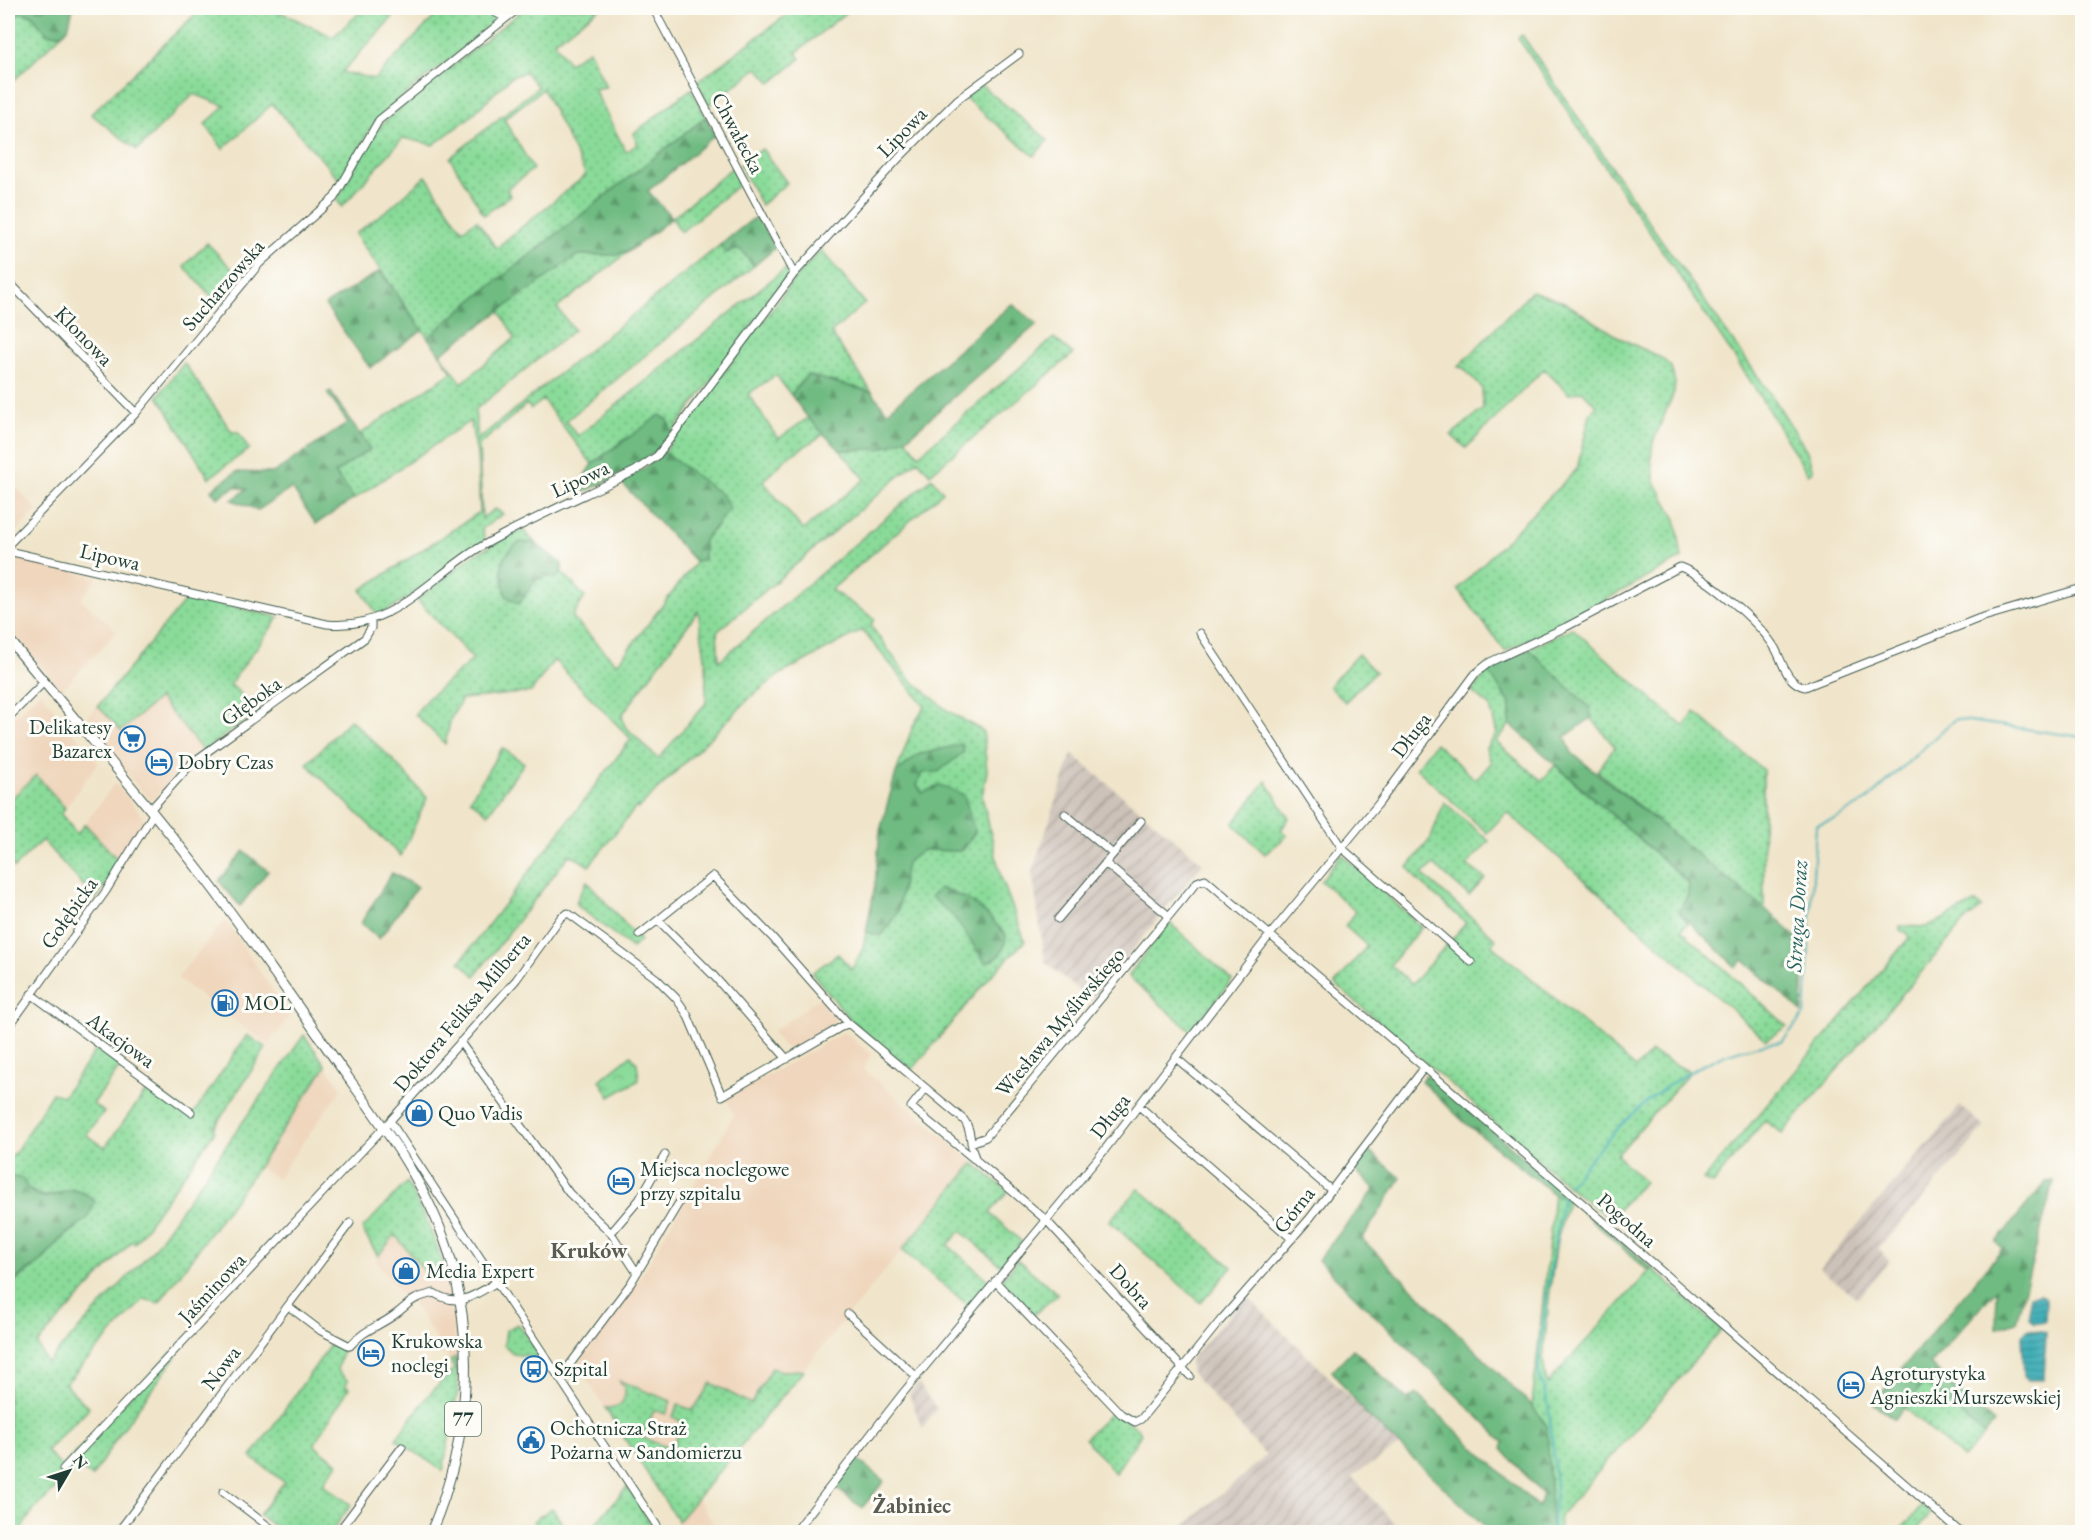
<svg xmlns="http://www.w3.org/2000/svg" width="2090" height="1540" viewBox="0 0 2090 1540" font-family="'EB Garamond',serif">
<style>
.built{fill:#efd6bc}
.industrial{fill:url(#industrial-furrows)}
.grass{fill:url(#grass-dots);stroke:#548c67;stroke-width:1.5;fill-rule:evenodd}
.forest{fill:url(#forest-firs);stroke:#477c5b;stroke-width:1.5}
.park{fill:url(#park-crowns);stroke:#548c67;stroke-width:1.5}
.water{fill:url(#water-rules);stroke:#2d7474;stroke-width:1.5}
.lines{fill:none;stroke-linecap:round;stroke-linejoin:round}
.stream{stroke:#3bacb5;stroke-width:2}
.minor-casing{stroke:#3e564a;stroke-width:9}
.major-casing{stroke:#3e564a;stroke-width:11}
.minor{stroke:#fff;stroke-width:7}
.major{stroke:#fff;stroke-width:9}
.labels{text-anchor:middle;stroke-width:6;stroke-linejoin:round;paint-order:stroke}
.shield{fill:#fdfcf7;stroke:#62766e;stroke-width:1.5}
.shield-label{font-size:20px;font-weight:bold;fill:#1f3d34}
.street-label{font-size:21px;fill:#1f3d34;stroke:#fdfcf7}
.poi-label{font-size:21px;fill:#1f3d34;stroke:#fdfcf7;text-anchor:start}
.water-label{font-size:22px;font-style:italic;fill:#296461;stroke:#fdfcf7}
.neighbourhood-label{font-size:22px;font-weight:bold;fill:#5b5d52;stroke:#fdfcf7}
</style>
<defs>
<pattern id="industrial-furrows" width="10" height="10" patternUnits="userSpaceOnUse" patternTransform="scale(1.5)"><rect width="10" height="10" fill="#cdc2b9"/><path d="M-1 1l2-2M0 10L10 0M9 11l2-2" fill="none" stroke="#a69f97"/></pattern>
<pattern id="grass-dots" width="8" height="8" patternUnits="userSpaceOnUse" patternTransform="scale(1.5)"><rect width="8" height="8" fill="#8adb9a"/><path d="M2 2h.1M6 6h.1" fill="none" stroke="#70b37e" stroke-width="1.8" stroke-linecap="round"/></pattern>
<pattern id="forest-firs" width="22" height="20" patternUnits="userSpaceOnUse" patternTransform="scale(1.5)"><rect width="22" height="20" fill="#6fbb82"/><path d="M5 1l3.5 6h-7zM16 11l3.5 6h-7z" fill="#5b996b"/></pattern>
<pattern id="park-crowns" width="20" height="18" patternUnits="userSpaceOnUse" patternTransform="scale(1.5)"><rect width="20" height="18" fill="#8adb9a"/><path d="M2 6a3 3 0 1 1 6 0M12 15a3 3 0 1 1 6 0" fill="none" stroke="#70b37e"/></pattern>
<pattern id="water-rules" width="6" height="5" patternUnits="userSpaceOnUse" patternTransform="scale(1.5)"><rect width="6" height="5" fill="#3bacb5"/><path d="M0 2.5h6" fill="none" stroke="#318d94"/></pattern>
</defs>
<rect width="100%" height="100%" fill="#fdfcf7"/>
<filter id="ink" filterUnits="userSpaceOnUse"><feTurbulence type="fractalNoise" baseFrequency=".0167" numOctaves="2"/><feDisplacementMap in="SourceGraphic" scale="12" xChannelSelector="R" yChannelSelector="G"/><feConvolveMatrix kernelMatrix="1 2 1 2 8 2 1 2 1" color-interpolation-filters="sRGB"/></filter>
<filter id="wash" filterUnits="userSpaceOnUse"><feTurbulence type="fractalNoise" baseFrequency=".008" numOctaves="4" result="noise"/><feDisplacementMap in="SourceGraphic" scale="24" xChannelSelector="R" yChannelSelector="G"/><feGaussianBlur stdDeviation="1.35" result="paint"/><feColorMatrix in="noise" values="0 0 0 0 0 0 0 0 0 0 0 0 0 0 0 0 0 1.4 0 .05"/><feComposite in="paint" operator="in"/></filter>
<g filter="url(#wash)">
<rect width="100%" height="100%" fill="#f0e5ca"/>
<path class="built" d="M8 479 37 510 8 540Z
M8 555 98 577 81 599 117 631 60 692 8 627Z
M40 691 98 763 65 808 36 775 14 795 8 788V722Z
M159 698 203 751 189 761 151 801 82 722 98 706 121 731Z
M115 783 143 817 144 822 120 862 85 824Z
M225 920 290 1016 268 1045 177 978Z
M820 998 835 1017V1022L790 1048 784 1047 772 1032Z
M844 1032 871 1054 863 1069 974 1163 697 1498 719 1532H671L678 1522 578 1366 642 1274 731 1120 733 1113 726 1099Z
M326 1066 342 1088 277 1179 259 1167Z
M395 1235 425 1273 444 1265 452 1306 456 1357 450 1361 412 1302 404 1299 376 1260Z"/>
<path class="industrial" d="M1072 754 1203 863 1091 1001 1045 962 1032 872Z
M1960 1106 1985 1127 1879 1249 1889 1261 1858 1299 1820 1269Z
M1246 1295 1399 1446 1352 1476 1402 1532H1181L1179 1530 1266 1456 1190 1371V1360Z
M918 1383 937 1409 922 1428 909 1394Z"/>
<path class="grass" d="M202 8H272L333 37 365 8H401L342 72 375 79 443 8H479L501 18 386 110 375 122 340 180 272 104 223 149 205 124 225 106 194 94 137 150 91 114Z
M525 8H600L554 42 569 63 589 50 606 87 594 89 626 152 638 144 633 134 691 89 706 117 460 310 428 338 355 234 391 207 426 176 462 230 477 220 496 248 586 175 543 89 504 119 533 169 507 189 510 196 484 215 450 158 538 87 525 72 511 77 469 118 433 145 403 138 342 207 337 200 374 133 387 119Z
M796 8H851L796 53 800 59 771 83 758 68 709 105 697 82Z
M19 13 31 14 48 34H62L8 86V26Z
M1522 35 1648 221 1776 402 1807 451 1813 471 1808 474 1749 379 1518 38Z
M981 85 1048 140 1034 156 965 98Z
M762 149 787 183 761 205 740 165Z
M733 167 741 183 681 232 672 218Z
M207 243 241 278 219 305 184 266Z
M720 245 726 253 740 249 754 266 566 421 578 436 786 268 788 277 672 433 626 438 592 464 543 400 531 409 527 404 479 445 482 518 495 509 503 514 482 529 485 540 405 600 378 616 361 590 480 512 477 453 470 421 354 499 335 473 370 449 360 434 452 372 440 354 462 383 515 338 499 310 578 255H617L632 249 557 308 574 330 475 410 478 439Z
M821 250 865 303 831 333 872 392 807 375 791 395 776 375 748 394 778 439 808 418 826 433 788 457 763 481 803 530 865 479 840 450 880 449 906 439 919 455 1054 338 1073 354 930 474 918 460 717 632 719 661 932 478 943 492 831 590 875 619 871 626 908 677 948 711 983 731 987 771 982 796 1001 877 1025 941 989 978 912 1070 851 1020 812 973 838 954 852 969 863 948 866 932 881 935 898 912 905 863 923 850 961 851 917 785 922 773 918 755 896 773 913 726 925 706 862 630 779 675 751 697 638 809 637 806 589 866 570 854 475 976 460 962 631 739 554 660 531 692 462 699 451 718 445 744 415 714 427 699 473 659 417 600 472 556 522 529 535 543 519 542V603L535 581 545 575 556 578 562 572 585 597 572 617 617 664 696 562 704 559V540L718 525 684 468 664 452 797 276ZM698 611 706 664V703L658 759 624 725 622 715Z
M1532 291 1564 302 1620 338 1661 358 1671 367 1675 383 1674 392 1653 442 1651 459 1655 482 1676 519 1682 558 1563 623 1505 651 1458 589 1577 469 1590 414 1597 406 1582 391 1569 394 1544 369 1466 448 1451 435 1483 409 1482 388 1463 368 1458 367Z
M184 363 232 432H238L249 449 209 478 158 396Z
M188 597 279 617 230 684 259 711 203 751 159 698 121 731 98 706Z
M1572 628 1684 727 1695 712 1763 770 1764 910 1597 771 1615 747 1591 718 1590 708 1529 649Z
M1358 654 1375 672 1345 702 1329 686Z
M1487 670 1510 703V724L1496 742 1542 781 1555 765 1689 883 1688 895 1679 912 1688 923 1681 930 1787 1026 1766 1040 1507 812 1487 833 1416 768 1435 743 1476 780 1491 763 1486 748 1497 734 1490 706 1472 692Z
M350 719 394 761 427 798 401 856 307 764Z
M502 748 524 763 488 814 470 799Z
M36 775 65 808 61 814 77 834 85 824 120 862 96 899 42 840 14 868 8 861V802Z
M1266 781 1289 818 1281 830 1287 836 1265 854 1233 824Z
M1444 802 1489 841 1467 865 1485 878 1469 896 1434 865 1422 874 1496 939 1492 945 1636 1068 1651 1052 1690 1072 1617 1155 1644 1182 1610 1218 1576 1193 1335 984 1367 946 1345 926 1356 912 1321 881 1341 854 1422 927 1390 965 1412 984 1466 923 1417 880 1408 867 1431 838Z
M587 881 640 941 632 948 579 907 576 902Z
M1976 902 1982 908 1966 920 1782 1134 1765 1120 1712 1184 1703 1180 1909 938 1907 932 1900 931V926L1928 927Z
M1169 922 1232 980 1192 1032 1128 976Z
M247 1035 266 1048 214 1128 215 1131 135 1243 132 1241 37 1344 47 1363 152 1251 304 1035 326 1066 256 1170 159 1303 144 1299 65 1384 89 1408 46 1451 62 1467 172 1352 176 1356 120 1433 92 1477 78 1467 33 1511 19 1532H8V1288C18 1277 31 1271 42 1261 56 1247 58 1240 77 1228L73 1189C36 1201 42 1197 12 1177L8 1180V1158L15 1153 52 1093 63 1096 98 1047 122 1064 93 1104 104 1112 86 1135 105 1147 150 1086 192 1116Z
M974 1163 1008 1191 990 1213 1022 1242 1002 1267 961 1231 948 1245 989 1281 970 1307 902 1250Z
M407 1182 428 1224 444 1265 426 1273 395 1235 378 1256 362 1229Z
M1139 1189 1232 1267 1201 1303 1109 1221Z
M1554 1194 1568 1198 1557 1241 1550 1290 1543 1360 1547 1384 1652 1268 1721 1330 1560 1516 1558 1532H1552L1547 1426 1532 1406Z
M1018 1260 1058 1294 1032 1316 1000 1282Z
M518 1324 539 1353 538 1358 514 1354 504 1345 506 1330Z
M333 1341 344 1345 337 1370 348 1381 345 1385 349 1388 314 1445 338 1463 323 1484 351 1505 331 1532H282L259 1515 284 1482 251 1457Z
M456 1357 458 1390 443 1471 396 1439 427 1397 454 1369 450 1361Z
M772 1368 782 1371 804 1370 678 1521 605 1408C620 1408 626 1403 625 1388L620 1381 671 1401 666 1414 654 1410 643 1438 672 1449 682 1422 673 1417 678 1405 693 1410 711 1383 751 1404Z
M1923 1384 1931 1387 1984 1435 1963 1458 1904 1408Z
M1113 1411 1137 1428 1141 1434 1115 1473 1085 1438Z
M627 1487 656 1532H588Z
M1922 1505 1931 1513 1915 1532H1899Z
M552 1508 568 1532H541L533 1521Z"/>
<path class="forest" d="M8 8H73L68 28 62 34H48L31 14 19 13 8 26Z
M706 117 715 135 648 191 672 218 632 249 617 255H578L440 354 428 338 460 310Z
M758 215 775 248 754 266 740 249 725 253 720 245Z
M380 271 422 330 370 368 325 305Z
M1012 304 1037 324 906 439 880 449 840 450 808 418 791 395 807 375 872 392 887 412Z
M330 391 370 449 335 473 354 499 316 524 292 488 258 510 232 500 247 489 234 487 217 498 211 490 236 472 273 473 348 423 327 393Z
M660 415 668 420 672 433C647 467 616 476 580 494L578 486 592 464Z
M664 452 722 495 730 508 704 540V559L696 562 621 482 643 469Z
M519 542 535 543 562 564V572L556 578 545 575 535 581 519 604 506 596C501 571 496 559 519 542Z
M1529 649 1590 708 1591 718 1565 737 1572 753 1781 922 1804 946 1802 1012 1743 960 1736 967 1679 912 1688 895 1689 883 1510 724V703L1487 670Z
M962 744 964 752 938 772 922 773 917 785 922 793 940 785 964 795 975 832 961 851 923 850 906 863 898 912 881 936 866 932 875 886 880 831 896 773 918 755Z
M244 851 268 871 240 906 219 881Z
M392 873 417 887 379 939 361 923Z
M939 888C975 900 981 907 1006 935 1005 951 1001 957 986 963L953 916 931 897Z
M1425 1075 1429 1076 1652 1268 1647 1270 1568 1199 1554 1194 1463 1121 1421 1081Z
M1366 1149 1401 1178 1362 1239 1532 1406 1547 1426 1552 1532H1491L1365 1413 1332 1371 1353 1349 1407 1399 1417 1394 1538 1507 1542 1494 1502 1449 1504 1442 1318 1260 1375 1189 1352 1167Z
M12 1177 22 1178C25 1183 28 1190 33 1193 54 1208 66 1174 95 1201L88 1218 61 1238 40 1263 21 1275 8 1288V1180Z
M2054 1181 2016 1322 1996 1329 1997 1289 1930 1364 1994 1423 1984 1435 1931 1387 1923 1384 1895 1419 1873 1403 2002 1249 1996 1242 2046 1182Z
M857 1459 884 1481 862 1508 835 1487Z"/>
<path class="park" d="M631 1055 637 1063 639 1080 610 1097 600 1080Z"/>
<path class="water" d="M2040 1294 2046 1299 2045 1319 2044 1321 2034 1323 2030 1318V1296Z
M2028 1329 2046 1332 2044 1380H2026L2024 1376 2022 1335Z"/>
<g class="lines">
<path class="stream" d="M1569 1185C1621 1116 1692 1050 1782 1042L1805 1013 1816 825 1835 819 1867 800 1955 719 2082 737
M1552 1532 1556 1489 1554 1458 1548 1403 1538 1371 1547 1292 1563 1195"/>
</g>
</g>
<g filter="url(#ink)">
<g class="lines">
<g class="minor-casing">
<path id="minor" d="M486 8 506 18
M653 8 794 274
M8 281 136 413
M8 545 136 413 260 263 334 198 379 120 519 8
M8 551 327 624C394 631 430 576 482 546 531 518 584 496 635 471L657 456 794 274 899 158 958 99 1019 54
M1200 633 1342 848 1471 962
M8 718 44 682
M150 810 193 762 365 638 371 628V622
M1065 814 1113 854
M1105 863 1169 916
M1058 919 1141 821
M639 935 658 920
M31 994 191 1112
M8 1028 106 891 153 814
M460 1042 569 1193 611 1233 637 1273
M1176 1058 1331 1190
M787 1059 713 975 658 920 713 876 772 937 848 1023
M926 1088 911 1107 974 1159
M1139 1106 1292 1239
M390 1121 661 1532
M971 1143 986 1137 1197 882 1205 879 1660 1270 1960 1532
M611 1233 639 1200 665 1155
M995 1281 1121 1414 1135 1422 1141 1419 1220 1321 1310 1218 1424 1068
M288 1306 321 1331 350 1346C365 1329 376 1328 393 1316 413 1302 406 1300 434 1293 458 1308 474 1296 495 1283
M848 1314 917 1377
M559 1374 568 1367 631 1283 680 1201
M63 1469 390 1121 516 980 561 917 568 913 656 978 676 998 687 1014 722 1096 848 1023 964 1120C974 1133 968 1148 977 1161L1046 1220 1190 1376
M223 1492 276 1532
M118 1532 350 1223
M338 1532 402 1447
M795 1532 903 1393 1103 1152 1269 936 1379 803 1475 674 1490 662 1566 627 1680 567C1707 577 1760 623 1775 648 1783 662 1786 683 1805 687L1980 618 2082 588"/>
</g>
<g class="major-casing">
<path id="major" d="M8 638C72 717 139 793 201 873 245 930 286 989 327 1048 372 1112 424 1175 448 1250 477 1344 469 1443 431 1532"/>
</g>
<use href="#minor" class="minor"/>
<use href="#major" class="major"/>
</g>
</g>
<defs>
<g id="supermarket-ring" transform="scale(1.35)"><circle r="9.5" fill="#fdfcf7" stroke="#1f6fb2" stroke-width="1.5"/><path d="M-6-5.5h2.5l.6 2H6L4.5 2H-2.5L-4.4-4H-6ZM-1.5 3.2a1.3 1.3 0 1 0 .1 0ZM3 3.2a1.3 1.3 0 1 0 .1 0Z" fill="#1f6fb2"/></g>
<g id="hotel-ring" transform="scale(1.35)"><circle r="9.5" fill="#fdfcf7" stroke="#1f6fb2" stroke-width="1.5"/><path d="M-6-4.5h1.5V1H6V5H4.5V3h-9V5H-6ZM-4 0a1.8 1.8 0 1 1 3.6 0ZM.5 0V-2.5h3Q6-2.5 6 0Z" fill="#1f6fb2"/></g>
<g id="fuel-ring" transform="scale(1.35)"><circle r="9.5" fill="#fdfcf7" stroke="#1f6fb2" stroke-width="1.5"/><path d="M-5.5-6h7V0h2V4h1.3V-2.5L3-4.5l.8-.8L6-3V5H2.5V1h-1V6h-7ZM-4.2-4.7v3.2H.2V-4.7Z" fill="#1f6fb2"/></g>
<g id="shop-ring" transform="scale(1.35)"><circle r="9.5" fill="#fdfcf7" stroke="#1f6fb2" stroke-width="1.5"/><path d="M-5-2.5h2.3a2.7 3.5 0 0 1 5.4 0H5L5.5 6h-11ZM-1.5-2.5h3a1.5 2.3 0 0 0-3 0Z" fill="#1f6fb2"/></g>
<g id="bus-ring" transform="scale(1.35)"><circle r="9.5" fill="#fdfcf7" stroke="#1f6fb2" stroke-width="1.5"/><path d="M-5-6H5V4H4V6H2V4H-2V6H-4V4H-5ZM-3.5-4V0h7V-4ZM-3.5 1.2v1.5H-2V1.2ZM2 1.2v1.5H3.5V1.2Z" fill="#1f6fb2"/></g>
<g id="civic-ring" transform="scale(1.35)"><circle r="9.5" fill="#fdfcf7" stroke="#1f6fb2" stroke-width="1.5"/><path d="M-.6-6.5H3V-4.5H.6V-3L4-1V1h2V6H-6V1h2V-1L-.6-3ZM-1.2 2.5V6h2.4V2.5Z" fill="#1f6fb2"/></g>
</defs>
<g fill-rule="evenodd">
<use href="#supermarket-ring" x="132" y="739"/>
<use href="#hotel-ring" x="159" y="762"/>
<use href="#fuel-ring" x="225" y="1003"/>
<use href="#shop-ring" x="419" y="1113"/>
<use href="#hotel-ring" x="621" y="1181"/>
<use href="#shop-ring" x="406" y="1271"/>
<use href="#hotel-ring" x="371" y="1353"/>
<use href="#bus-ring" x="534" y="1369"/>
<use href="#hotel-ring" x="1851" y="1385"/>
<use href="#civic-ring" x="531" y="1440"/>
</g>
<g class="labels">
<rect class="shield" x="445" y="1402" width="36" height="34" rx="4.5"/>
<g class="shield-label">
<text x="463" y="1426">77</text>
</g>
<g class="street-label">
<text transform="translate(902 132) rotate(-46)" y="7">Lipowa</text>
<text transform="translate(738 133) rotate(62)" y="7">Chwałecka</text>
<text transform="translate(223 285) rotate(-49)" y="7">Sucharzowska</text>
<text transform="translate(84 336) rotate(46)" y="7">Klonowa</text>
<text transform="translate(580 479) rotate(-25)" y="7">Lipowa</text>
<text transform="translate(110 557) rotate(13)" y="7">Lipowa</text>
<text transform="translate(251 701) rotate(-36)" y="7">Głęboka</text>
<text transform="translate(1411 735) rotate(-53)" y="7">Długa</text>
<text transform="translate(69 913) rotate(-55)" y="7">Gołębicka</text>
<text transform="translate(462 1012) rotate(-50)" y="7">Doktora Feliksa Milberta</text>
<text transform="translate(1060 1022) rotate(-50)" y="7">Wiesława Myśliwskiego</text>
<text transform="translate(121 1040) rotate(36)" y="7">Akacjowa</text>
<text transform="translate(1110 1116) rotate(-52)" y="7">Długa</text>
<text transform="translate(1294 1210) rotate(-52)" y="7">Górna</text>
<text transform="translate(1627 1220) rotate(41)" y="7">Pogodna</text>
<text transform="translate(1131 1286) rotate(48)" y="7">Dobra</text>
<text transform="translate(212 1288) rotate(-47)" y="7">Jaśminowa</text>
<text transform="translate(221 1368) rotate(-53)" y="7">Nowa</text>
</g>
<g class="poi-label">
<text x="112" y="734" text-anchor="end">Delikatesy<tspan x="112" dy="24">Bazarex</tspan></text>
<text x="178" y="769">Dobry Czas</text>
<text x="244" y="1010">MOL</text>
<text x="438" y="1120">Quo Vadis</text>
<text x="640" y="1176">Miejsca noclegowe<tspan x="640" dy="24">przy szpitalu</tspan></text>
<text x="426" y="1278">Media Expert</text>
<text x="391" y="1348">Krukowska<tspan x="391" dy="24">noclegi</tspan></text>
<text x="554" y="1376">Szpital</text>
<text x="1870" y="1380">Agroturystyka<tspan x="1870" dy="24">Agnieszki Murszewskiej</tspan></text>
<text x="550" y="1435">Ochotnicza Straż<tspan x="550" dy="24">Pożarna w Sandomierzu</tspan></text>
</g>
<g class="water-label">
<text transform="translate(1796 916) rotate(-87)" y="8">Struga Doraz</text>
</g>
<g class="neighbourhood-label">
<text x="589" y="1258">Kruków</text>
<text x="912" y="1513">Żabiniec</text>
</g>
</g>
<rect width="2090" height="1540" fill="none" stroke="#fdfcf7" stroke-width="30"/>
<g transform="translate(69 1471) rotate(51)" stroke="#fdfcf7" stroke-width="4.5" paint-order="stroke">
<path d="M0-4.5L10 22L0 15L-10 22Z" fill="#1f3d34"/>
<text y="-9" font-size="16" font-weight="bold" text-anchor="middle" fill="#1f3d34">N</text>
</g>
</svg>
